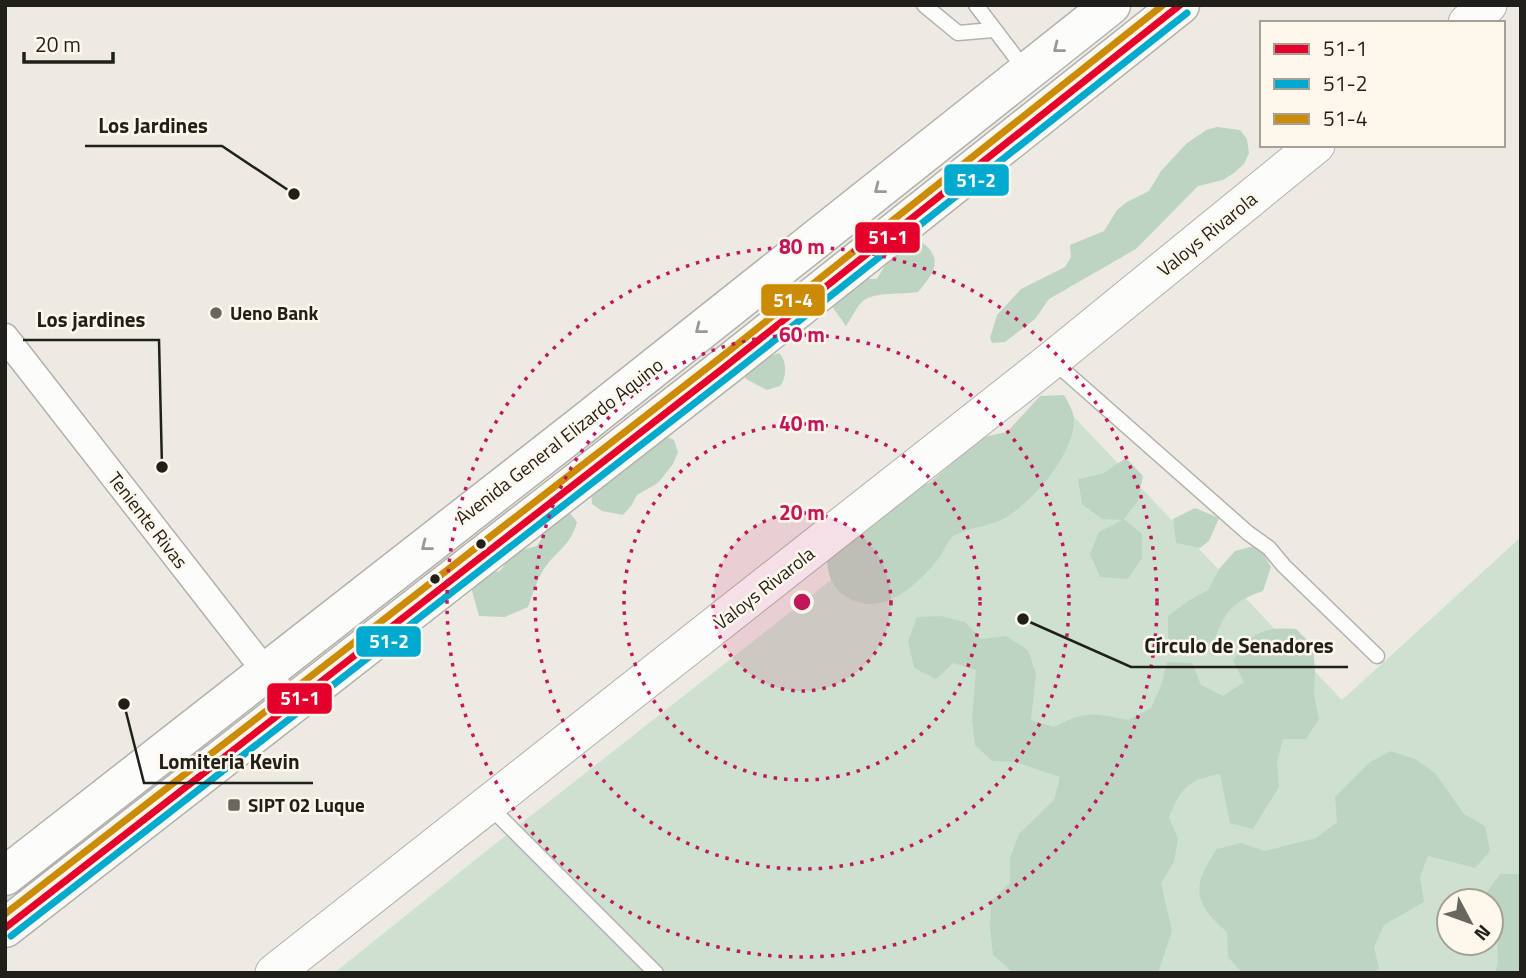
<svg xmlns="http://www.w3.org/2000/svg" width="1526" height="978" viewBox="0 0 1526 978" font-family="'Titillium Web',sans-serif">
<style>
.green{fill:#cee1d1;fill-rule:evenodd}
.forest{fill:#bed4c3}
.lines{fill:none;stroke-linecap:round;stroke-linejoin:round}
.lane-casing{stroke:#b4b1ac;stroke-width:17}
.street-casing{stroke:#b4b1ac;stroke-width:29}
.secondary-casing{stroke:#b4b1ac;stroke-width:39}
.primary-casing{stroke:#b4b1ac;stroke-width:41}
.lane{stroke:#fcfcfb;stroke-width:14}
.street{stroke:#fcfcfb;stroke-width:26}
.secondary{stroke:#fcfcfb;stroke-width:37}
.primary{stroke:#fcfcfb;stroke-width:38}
.bus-1-casing{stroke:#fef8ec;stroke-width:12}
.bus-2-casing{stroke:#fef8ec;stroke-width:12}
.bus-3-casing{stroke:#fef8ec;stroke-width:12}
.bus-1{stroke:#e4002b;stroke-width:7}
.bus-2{stroke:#00a9ce;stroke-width:7}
.bus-3{stroke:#cc8b05;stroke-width:7}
.oneway{stroke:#999996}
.ring{fill:none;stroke:#c2185b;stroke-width:3.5;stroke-dasharray:3.5 7}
.poi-dot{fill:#686660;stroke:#fef8ec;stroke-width:2.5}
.bus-dot{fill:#211f1a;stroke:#fef8ec;stroke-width:2.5}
.labels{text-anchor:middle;stroke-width:5;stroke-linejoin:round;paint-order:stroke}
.street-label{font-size:19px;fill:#211f1a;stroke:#fef8ec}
.poi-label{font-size:19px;font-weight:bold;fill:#211f1a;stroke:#fef8ec;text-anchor:start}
.centre{fill:#c2185b;stroke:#fef8ec;stroke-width:3.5}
.ring-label{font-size:21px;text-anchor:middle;font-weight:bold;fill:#c2185b;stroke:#fef8ec;stroke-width:5;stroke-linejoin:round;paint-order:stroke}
.leader{fill:none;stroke:#211f1a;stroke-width:2.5}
.callout-dot{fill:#211f1a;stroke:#fef8ec;stroke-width:2.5}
.callout-label{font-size:21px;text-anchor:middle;font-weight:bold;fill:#211f1a;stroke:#fef8ec;stroke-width:5;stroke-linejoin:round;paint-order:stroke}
.line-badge{stroke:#fef8ec;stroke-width:2.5}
.badge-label{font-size:19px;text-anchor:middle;font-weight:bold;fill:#fff}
</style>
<rect width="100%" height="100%" fill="#edeae3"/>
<path class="green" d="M1059 401 1342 700 1521 537V973H334L490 848ZM1449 901H1491V943H1449Z
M236 715 240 718 5 904V897Z"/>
<path class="forest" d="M1217 127 1240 130 1247 139 1249 153 1244 164 1234 173 1223 180 1198 186 1136 249 1049 299 1035 319 1005 342 992 343 990 338 997 315 1021 289 1065 267 1071 257 1070 245 1104 231 1117 210 1127 202 1149 191 1161 171 1186 144 1206 130Z
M920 241C945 258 934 273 918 292 902 295 873 291 862 302 855 309 852 318 846 326L831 305 864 279H877C888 260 897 246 920 241Z
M779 353C787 360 787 378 780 386L767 390 746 379 744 373 762 359Z
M1064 395C1068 402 1074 412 1074 420 1074 455 1031 505 1001 520 986 527 968 528 955 535 948 539 944 550 940 557 918 584 883 619 847 597 828 585 826 567 827 546L906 492 929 483 983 437 1007 432 1040 396Z
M662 434 674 440 678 452 673 464 658 483 637 495 631 506 623 515 602 511 592 504 591 491Z
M1126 458 1143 476 1138 501 1124 519 1142 534V558L1128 579 1100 577 1090 554 1099 532 1122 520 1102 519 1082 504 1078 479 1102 474Z
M1195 508 1219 518 1209 541 1200 548 1176 543 1173 519Z
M569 512 577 522C572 541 562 548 549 562 538 575 534 591 528 607L505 617 479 616 470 584 489 573 500 571 514 552 537 546 549 525Z
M1258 545 1271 567 1263 591C1232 602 1225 611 1214 641L1191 648 1168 641V616L1188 601 1208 590 1219 569 1235 551Z
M941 616 965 622 981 639 1006 636 1028 650 1036 674 1031 720 1054 727C1086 710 1093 713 1128 720L1151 708 1161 686 1167 662 1192 663 1201 685 1223 696 1244 682 1233 661C1253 632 1261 627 1296 629L1313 646 1315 671 1314 695 1319 719 1306 739H1283L1277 762 1279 787 1253 829 1230 823 1220 774C1188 780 1182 787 1169 817L1178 839 1174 862 1161 883 1172 931 1158 973 1011 971 993 955 990 928 991 901 1010 883V858L1019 834 1054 800 1060 777 1015 762 992 761 975 745 972 720 976 670 953 663 936 679 914 668 908 641 917 617Z
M1391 751 1415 759 1435 773 1464 814 1485 826 1490 851 1475 868 1428 856 1420 877 1424 902 1384 925 1374 947 1379 968 1375 973H1242L1228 957 1227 932C1193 903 1191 886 1217 849L1241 843 1265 851 1316 838 1337 822 1335 797 1370 762Z
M1500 874H1521V973H1495L1498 961 1497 937 1491 929V901H1485L1487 892Z"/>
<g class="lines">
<g class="lane-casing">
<path id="lane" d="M924 5 958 33 993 30
M976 5 1026 71
M1053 361 1248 533 1269 548 1284 566 1377 656
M489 806 656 973"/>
</g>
<g class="street-casing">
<path id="street" d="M5 337 291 704"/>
</g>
<g class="secondary-casing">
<path id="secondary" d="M1467 23 1488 5
M274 973 1052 360 1316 145"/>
</g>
<g class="primary-casing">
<path id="primary" d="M5 876 582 425 1111 5
M5 928 726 366 1180 5"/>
</g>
<use href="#lane" class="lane"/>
<use href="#street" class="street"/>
<use href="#secondary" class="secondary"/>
<use href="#primary" class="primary"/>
<g class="bus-1-casing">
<path id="bus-1" d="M5 928 726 366 1180 5"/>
</g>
<g class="bus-2-casing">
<path id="bus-2" d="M11 936 732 374 1187 13"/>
</g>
<g class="bus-3-casing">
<path id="bus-3" d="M5 914 720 358 1163 5"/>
</g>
<use href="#bus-1" class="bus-1"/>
<use href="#bus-2" class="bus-2"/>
<use href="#bus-3" class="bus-3"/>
</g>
<defs><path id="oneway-chevron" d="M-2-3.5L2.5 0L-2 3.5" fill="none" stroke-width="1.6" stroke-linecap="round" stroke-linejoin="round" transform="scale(1.75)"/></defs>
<g class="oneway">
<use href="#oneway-chevron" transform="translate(1058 48) rotate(142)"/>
<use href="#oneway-chevron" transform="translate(879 189) rotate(142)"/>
<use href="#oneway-chevron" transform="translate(700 329) rotate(142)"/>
<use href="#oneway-chevron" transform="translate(426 546) rotate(142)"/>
</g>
<circle cx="802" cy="602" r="89" fill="#c2185b" fill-opacity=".12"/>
<g class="ring">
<circle cx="802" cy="602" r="89"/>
<circle cx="802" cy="602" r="178"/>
<circle cx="802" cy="602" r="267"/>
<circle cx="802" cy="602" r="355"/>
</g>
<g class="poi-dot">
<circle cx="216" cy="313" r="7"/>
<rect x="227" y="798" width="14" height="14" rx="3.5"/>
</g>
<g class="bus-dot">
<circle cx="481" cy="544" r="6"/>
<circle cx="435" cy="579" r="6"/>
</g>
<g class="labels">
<g class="street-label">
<text transform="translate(1207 234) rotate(-39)" y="7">Valoys Rivarola</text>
<text transform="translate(559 441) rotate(-38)" y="7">Avenida General Elizardo Aquino</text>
<text transform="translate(148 520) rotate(52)" y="7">Teniente Rivas</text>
<text transform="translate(764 588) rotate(-38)" y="7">Valoys Rivarola</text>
</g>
<g class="poi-label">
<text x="230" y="320">Ueno Bank</text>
<text x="248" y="812">SIPT 02 Luque</text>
</g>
</g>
<circle cx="802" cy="602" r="10" class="centre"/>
<g class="ring-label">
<text x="802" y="254">80 m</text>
<text x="802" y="342">60 m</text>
<text x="802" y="431">40 m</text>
<text x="802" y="520">20 m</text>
</g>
<path class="leader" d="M294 194L222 146H85M162 467L159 340H23M1023 619L1131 667H1348M124 704L144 783H313"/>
<g class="callout-dot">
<circle cx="294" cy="194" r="7"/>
<circle cx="162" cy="467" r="7"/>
<circle cx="1023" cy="619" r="7"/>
<circle cx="124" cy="704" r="7"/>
</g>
<g class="callout-label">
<text x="153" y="133">Los Jardines</text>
<text x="91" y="327">Los jardines</text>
<text x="1239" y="653">Círculo de Senadores</text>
<text x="229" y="769">Lomiteria Kevin</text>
</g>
<g class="line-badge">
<rect x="943" y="163" width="67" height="34" rx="7" fill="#00a9ce"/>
<rect x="854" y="221" width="67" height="33" rx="7" fill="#e4002b"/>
<rect x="760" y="283" width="66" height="34" rx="7" fill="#cc8b05"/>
<rect x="355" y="625" width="67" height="33" rx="7" fill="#00a9ce"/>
<rect x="266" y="682" width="67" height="33" rx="7" fill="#e4002b"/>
</g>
<g class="badge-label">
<text x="976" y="187">51-2</text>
<text x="888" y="244">51-1</text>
<text x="793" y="307">51-4</text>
<text x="389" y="648">51-2</text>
<text x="300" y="705">51-1</text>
</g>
<rect width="1526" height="978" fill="none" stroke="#211f1a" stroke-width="14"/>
<rect x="1260" y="21" width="245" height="126" fill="#fef8ec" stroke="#a6a198" stroke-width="2"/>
<rect x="1274" y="44" width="35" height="10" fill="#e4002b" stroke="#a6a198" stroke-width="2"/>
<text x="1323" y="56" font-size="21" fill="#211f1a">51-1</text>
<rect x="1274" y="79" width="35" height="10" fill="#00a9ce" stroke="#a6a198" stroke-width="2"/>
<text x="1323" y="91" font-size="21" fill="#211f1a">51-2</text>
<rect x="1274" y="114" width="35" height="10" fill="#cc8b05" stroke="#a6a198" stroke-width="2"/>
<text x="1323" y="126" font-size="21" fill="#211f1a">51-4</text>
<g transform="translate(1470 922) rotate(131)"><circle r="33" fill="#fef8ec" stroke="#a6a198" stroke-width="2"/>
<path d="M0-5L12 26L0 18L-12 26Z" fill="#686660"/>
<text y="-10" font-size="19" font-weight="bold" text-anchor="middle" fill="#211f1a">N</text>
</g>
<path d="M24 52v10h89v-10" fill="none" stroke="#211f1a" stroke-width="3.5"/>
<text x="35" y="52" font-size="21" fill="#211f1a" stroke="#fef8ec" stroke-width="5" paint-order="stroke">20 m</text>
</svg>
